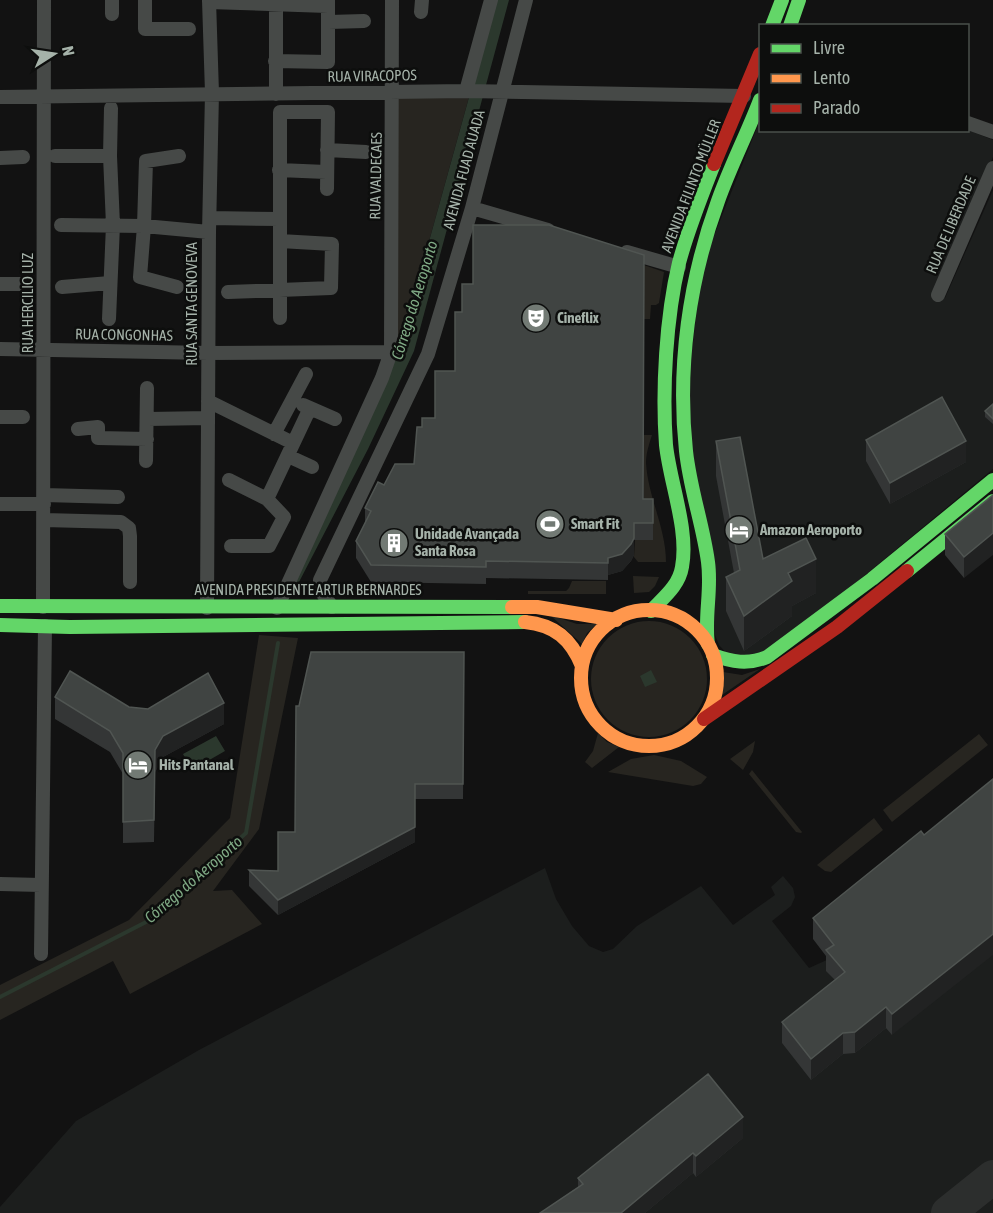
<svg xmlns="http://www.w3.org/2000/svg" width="993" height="1213" viewBox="0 0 993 1213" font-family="'Asap Condensed',sans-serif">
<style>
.built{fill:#1c1e1d}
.green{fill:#272520}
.water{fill:#2b382d}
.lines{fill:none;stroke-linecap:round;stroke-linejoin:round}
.stream{stroke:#2b382d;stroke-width:4}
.taxiway{stroke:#2c2e2d;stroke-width:34}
.street{stroke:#464947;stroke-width:14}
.fast{stroke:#63d668;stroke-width:14}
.slow{stroke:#ff974d;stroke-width:14}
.jam{stroke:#b3261e;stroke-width:14}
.wall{fill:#343636}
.shaded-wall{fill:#212222}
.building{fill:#404442;stroke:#505552;stroke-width:1.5}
.labels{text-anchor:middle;stroke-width:5;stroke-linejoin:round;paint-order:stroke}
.street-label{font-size:15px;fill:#a5b2a9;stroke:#0d0e0d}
.poi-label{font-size:15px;font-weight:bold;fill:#a5b2a9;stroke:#0d0e0d;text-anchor:start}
.water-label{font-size:16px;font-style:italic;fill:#7fa984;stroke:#0d0e0d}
</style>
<rect width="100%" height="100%" fill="#121212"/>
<path class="built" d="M760 120V130H968L993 140V157L935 293 945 298 993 190V469L829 605 757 656 728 655 719 645 712 627 690 446V367L702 266Z
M993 800V1213H0V1207L76 1121 199 1050 545 868 556 899 572 926 589 946 603 952 613 949 637 926 701 886 733 925 775 895 771 887 783 876 793 888 795 897 791 906 772 921 809 968 829 959 814 939Z"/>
<path class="green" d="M397 97H469L400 346 285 595 390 362Z
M638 263 664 272 659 303 656 305H651L650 319H644V272L636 269Z
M644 435H652C649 444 646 454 646 463 648 497 666 528 666 562H638L634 557 635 540H653V515H644Z
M633 576 659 577 655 586 649 592 634 593Z
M572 581H606V594H528V591H566L569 588Z
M550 615 577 624H597L587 633 582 644Z
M591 679a58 58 0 1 1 116 0a58 58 0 1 1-116 0Z
M259 635 298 638 259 829 213 891 232 890 262 924 130 994 113 961 0 1020V985L129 920 230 818Z
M760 669 722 695 724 682 723 672 742 675Z
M598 733 607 742 619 747 592 768 585 762 593 751Z
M979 734 988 745 892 822 883 810Z
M755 741 753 752 743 770 730 759Z
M654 755 681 761 707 777 701 784 693 786 608 772 631 759Z
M752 770 802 832 801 833 796 832 749 774Z
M874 818 883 830 831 872 825 871 817 865Z"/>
<path class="water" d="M496 0H509L414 351 368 449 299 582 303 590 298 596 285 595 400 346Z
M651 670 657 682 645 687 640 676Z
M216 736 225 751 192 770 183 754Z"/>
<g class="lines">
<path class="stream" d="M0 997 148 921 246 833 278 643"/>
<path class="taxiway" d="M948 1213 993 1177"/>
<path class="street" d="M112 0V14
M145 0V29H189
M209 2 328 6
M421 12 422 0
M329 22 364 21
M275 61 328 62V0
M466 91 491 0
M276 94V0
M0 97 466 91 744 96
M968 123 993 132
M327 150 366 152
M55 156H110
M0 158 23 157
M279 170 326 172
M472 208 548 230
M210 218 280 219
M61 225 144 226 209 232
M627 252 679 267
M0 284H23
M62 287 110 283
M177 287 140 277 144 226 146 161 179 156
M228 292 331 288 332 244 280 241
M938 295 993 168
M280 318V112H328L327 189
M109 319 113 225 110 156 111 108
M0 349 208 353 391 352
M208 401 293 443
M303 405 335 419
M0 417H23
M148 419 208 418
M78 429 98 427V438L147 439
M274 434 306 374
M288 456 312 467
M146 461 147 388
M229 480 267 499 310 408
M44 495 118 497
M0 504H44
M44 520 121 522 129 528 130 536V582
M231 546H269L284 517 267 499
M43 607 44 0
M332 607 321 591 320 580 428 354 472 208 526 0
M207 608 209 232 212 93 209 0
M277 608 382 378 391 352 392 0
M0 884 41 885
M41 954 45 626"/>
<path class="fast" d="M772 26 782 0
M790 26 799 0
M907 571 993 501
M0 606 512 607
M651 611C663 598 679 586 682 567 689 530 670 483 666 445 662 390 666 317 679 263 688 229 701 197 714 164
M0 625 70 627 525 622
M708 644C704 617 712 590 708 562 703 525 690 489 686 451 677 367 689 280 718 201 730 167 747 134 760 100
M713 655C732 662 748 665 767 657L872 579 993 480"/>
<path class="slow" d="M512 607H537L616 620
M581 678a68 68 0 1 1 136 0a68 68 0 1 1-136 0Z
M525 622C555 625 571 639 582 666"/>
<path class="jam" d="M714 164 760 54
M704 719 837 627 907 571"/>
</g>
<path class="wall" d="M473 284 643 499H653V540H634V555L631 561 622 571 608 575V580L486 578V584L371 582 356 558V541L365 524V508L384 485 414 464 422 427 435 418 455 371 462 312Z
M993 404V424L985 417V411Z
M866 440 966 462 890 504 866 461Z
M716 441 763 559 816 593 792 606V616L744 651 726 611V577L734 573 716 476Z
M993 495 964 578 945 555V534Z
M464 652 463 799H415V842L278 915 249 886V870L278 871 295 832Z
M55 697 129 707 224 724 163 757 155 772 154 842 123 843V774L110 752 55 719Z
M921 831 892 1035 886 1028 855 1053 843 1054 811 1080 782 1043V1022L835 980 826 971V956L813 939V918Z
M743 1138 696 1177 693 1173 645 1213H540L578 1187V1178Z"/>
<path class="shaded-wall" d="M966 441V462L890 504V483Z
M993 533V555L964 578V557Z
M634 538V555L631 561 622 571 608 575V580V558Z
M816 559V593L792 606V616L744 651V616L788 573Z
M224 703V724L163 757 155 772 154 842 155 750 163 736Z
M415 784V842L278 915V900Z
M993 934V955L892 1035V1014Z
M886 1007V1028L855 1053V1032Z
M843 1033V1054L811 1080V1059Z
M743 1117V1138L696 1177V1156Z
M693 1153V1173L645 1213H621Z"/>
<path class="building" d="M473 225H549L644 255 643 499H653V523H634V538L631 544 622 554 608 558V563L486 561V567L371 565 356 541 371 511 365 508 378 482 384 485 395 464H414L417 427H422V418H435V371H455V312H462V284H473Z
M942 397 966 441 890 483 866 440Z
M993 404V419L985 411Z
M740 437 763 559 806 538 816 559 788 573 792 581 744 616 726 577 740 570 716 441Z
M993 495V533L964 557 945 534Z
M311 652H464L463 784H415V827L278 900 249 870 278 871V832H295L296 706H299Z
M70 671 129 707 148 709 208 673 224 703 163 736 155 750 154 820 123 822V753L110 731 55 697Z
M993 779V934L892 1014 886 1007 855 1032 843 1033 811 1059 782 1022 845 972 826 950 834 945 813 918 921 831 924 835Z
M708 1074 743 1117 696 1156 693 1153 621 1213H540L583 1184 578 1178Z"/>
<defs>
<g id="theatre-disc" transform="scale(1.5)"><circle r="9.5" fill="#727a74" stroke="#0d0e0d"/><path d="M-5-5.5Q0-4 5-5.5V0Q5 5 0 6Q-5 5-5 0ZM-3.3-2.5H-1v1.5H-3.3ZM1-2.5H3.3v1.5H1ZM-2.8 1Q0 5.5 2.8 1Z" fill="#fff"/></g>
<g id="stadium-disc" transform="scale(1.5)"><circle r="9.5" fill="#727a74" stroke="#0d0e0d"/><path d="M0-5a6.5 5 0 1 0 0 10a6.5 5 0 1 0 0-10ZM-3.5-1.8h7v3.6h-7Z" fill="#fff"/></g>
<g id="hotel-disc" transform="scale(1.5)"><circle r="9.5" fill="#727a74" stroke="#0d0e0d"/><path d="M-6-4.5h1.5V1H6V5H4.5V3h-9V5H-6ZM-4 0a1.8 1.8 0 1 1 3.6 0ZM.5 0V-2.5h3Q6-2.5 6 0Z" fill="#fff"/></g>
<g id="building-disc" transform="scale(1.5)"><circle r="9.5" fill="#727a74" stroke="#0d0e0d"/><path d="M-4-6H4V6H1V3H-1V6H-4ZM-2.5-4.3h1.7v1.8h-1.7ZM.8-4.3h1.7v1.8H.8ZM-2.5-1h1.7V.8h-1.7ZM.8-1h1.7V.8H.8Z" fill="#fff"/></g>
</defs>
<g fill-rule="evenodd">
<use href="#theatre-disc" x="536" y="318"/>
<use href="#stadium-disc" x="550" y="524"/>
<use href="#hotel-disc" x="739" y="530"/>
<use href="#building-disc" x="394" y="543"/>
<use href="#hotel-disc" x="138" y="765"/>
</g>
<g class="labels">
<g class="street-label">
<text transform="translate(372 76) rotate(-1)" y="5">RUA VIRACOPOS</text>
<text transform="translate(464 170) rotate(-75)" y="5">AVENIDA FUAD AUADA</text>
<text transform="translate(376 176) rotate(-89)" y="5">RUA VALDECAES</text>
<text transform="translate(691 186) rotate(-69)" y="5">AVENIDA FILINTO MÜLLER</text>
<text transform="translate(951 225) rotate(-67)" y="5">RUA DE LIBERDADE</text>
<text transform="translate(28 303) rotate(-90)" y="5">RUA HERCILIO LUZ</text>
<text transform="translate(192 304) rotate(-90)" y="5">RUA SANTA GENOVEVA</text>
<text transform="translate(124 335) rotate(1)" y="5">RUA CONGONHAS</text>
<text x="308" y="595">AVENIDA PRESIDENTE ARTUR BERNARDES</text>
</g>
<g class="poi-label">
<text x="557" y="323">Cineflix</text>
<text x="571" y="529">Smart Fit</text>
<text x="760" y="535">Amazon Aeroporto</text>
<text x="415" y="539">Unidade Avançada<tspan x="415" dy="17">Santa Rosa</tspan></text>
<text x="159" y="770">Hits Pantanal</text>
</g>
<g class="water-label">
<text transform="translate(414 300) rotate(-73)" y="6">Córrego do Aeroporto</text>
<text transform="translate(193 879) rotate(-41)" y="6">Córrego do Aeroporto</text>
</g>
</g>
<rect x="759" y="24" width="210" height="108" fill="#0d0e0d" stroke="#4a504b" stroke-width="1.5"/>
<rect x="771" y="44" width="30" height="9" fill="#63d668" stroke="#4a504b" stroke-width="1.5"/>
<text x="813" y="54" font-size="18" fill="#a5b2a9">Livre</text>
<rect x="771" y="74" width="30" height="9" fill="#ff974d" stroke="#4a504b" stroke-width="1.5"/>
<text x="813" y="84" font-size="18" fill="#a5b2a9">Lento</text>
<rect x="771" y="104" width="30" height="9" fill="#b3261e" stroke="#4a504b" stroke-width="1.5"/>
<text x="813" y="114" font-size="18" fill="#a5b2a9">Parado</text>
<g transform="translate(54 54) rotate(78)" stroke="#0d0e0d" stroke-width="4.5" paint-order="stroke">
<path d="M0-4.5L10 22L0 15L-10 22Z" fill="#a5b2a9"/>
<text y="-9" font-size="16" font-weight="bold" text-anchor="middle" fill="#a5b2a9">N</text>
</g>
</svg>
